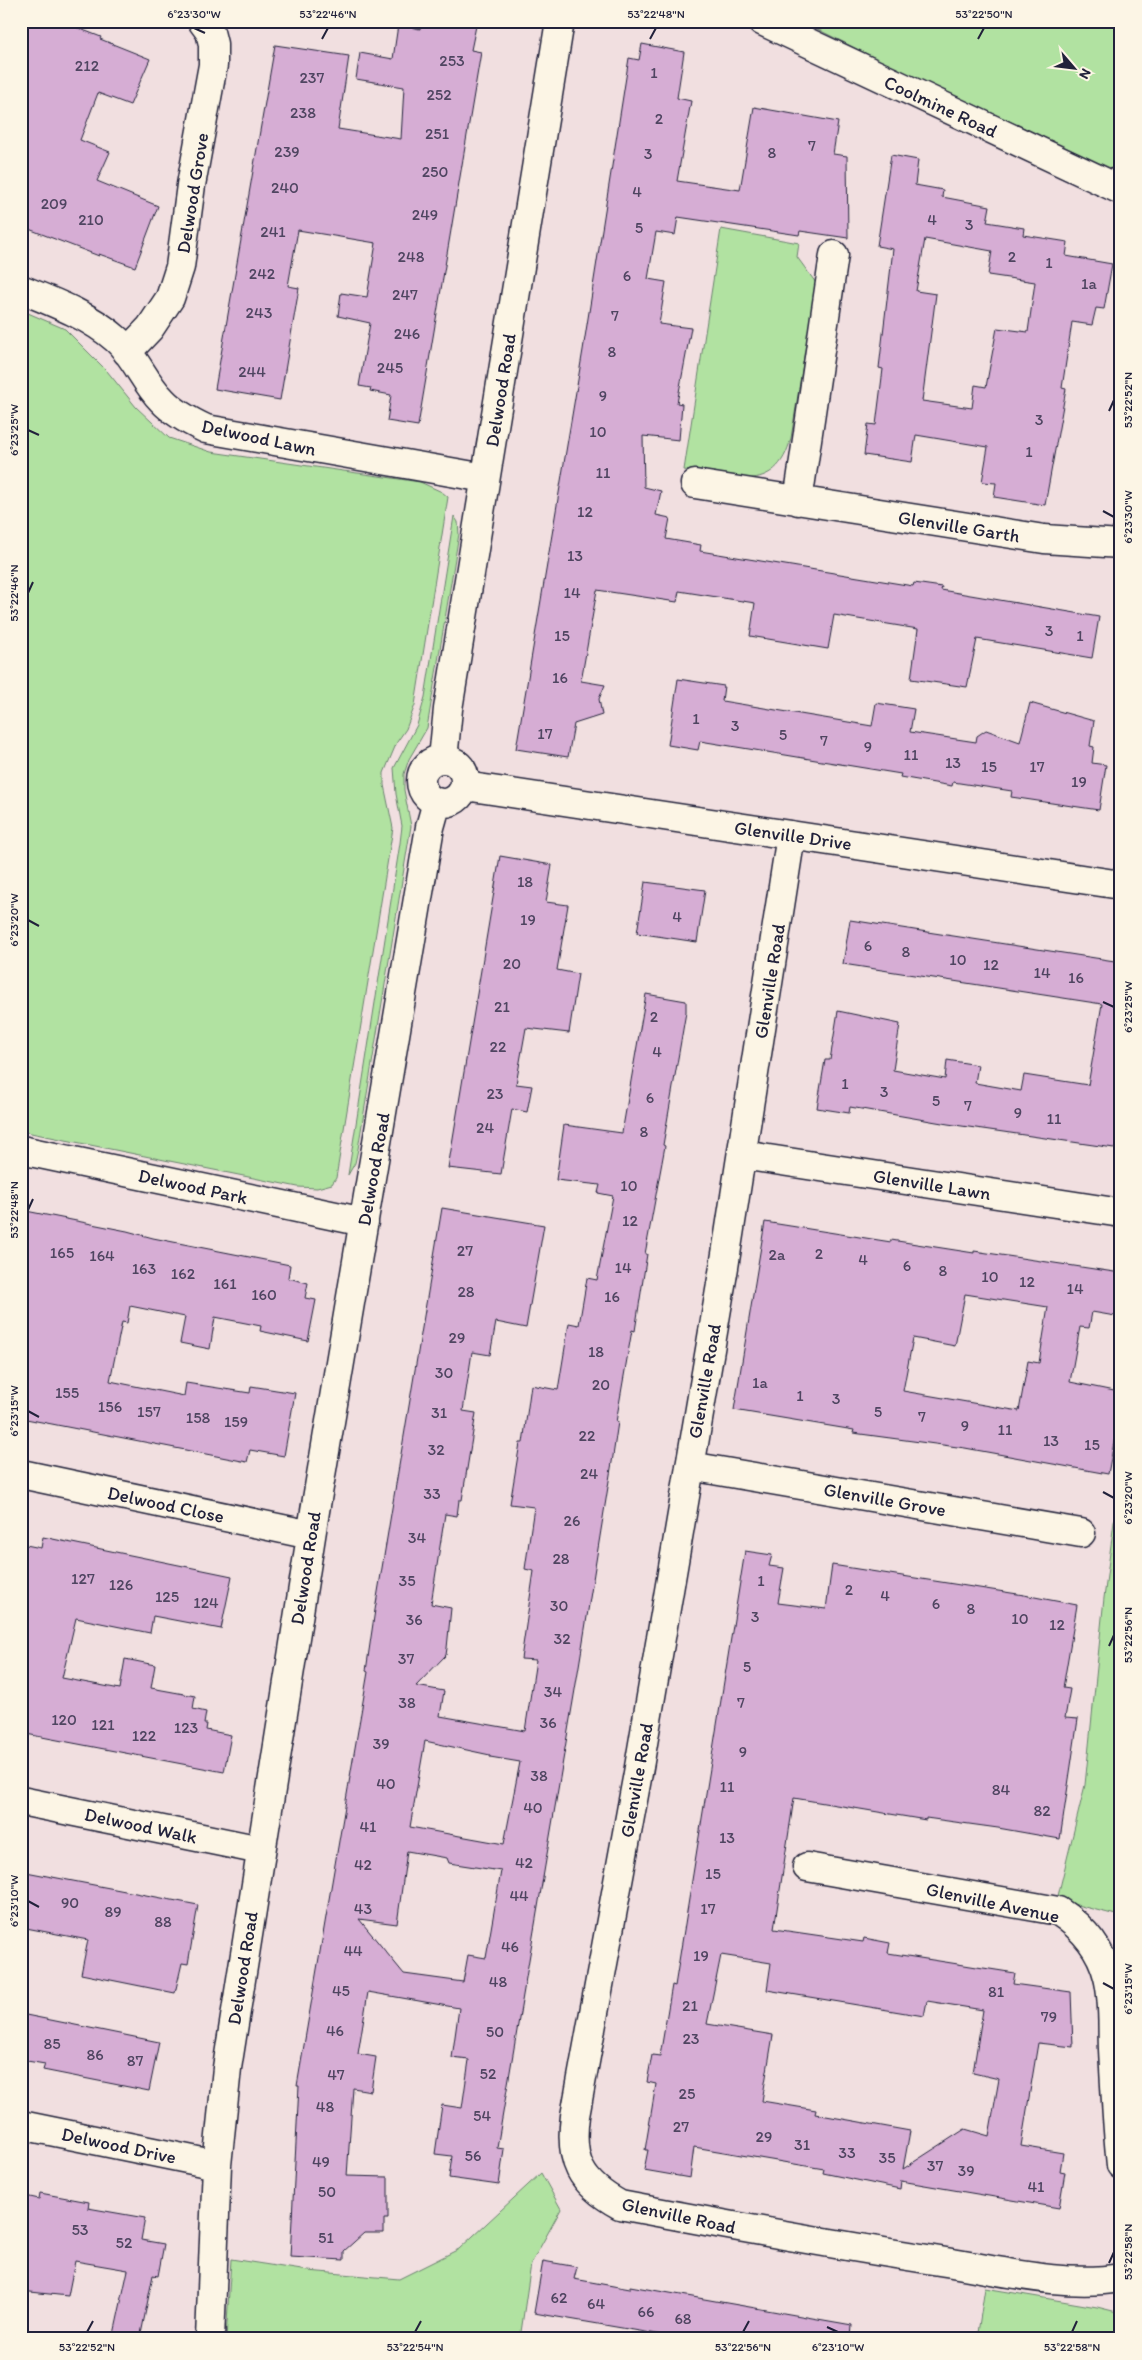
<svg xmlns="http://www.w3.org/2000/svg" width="1142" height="2360" viewBox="0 0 1142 2360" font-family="Itim,sans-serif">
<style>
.green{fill:#b1e2a1;stroke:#6a826e}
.building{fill:#d6add4;stroke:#22223b;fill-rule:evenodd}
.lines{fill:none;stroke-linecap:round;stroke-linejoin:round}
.minor-casing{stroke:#22223b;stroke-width:31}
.tertiary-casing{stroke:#22223b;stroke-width:31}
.minor{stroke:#fcf5e5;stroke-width:28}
.tertiary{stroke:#fcf5e5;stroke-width:28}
.ticks{fill:none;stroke:#22223b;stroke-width:2}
.labels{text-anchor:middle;stroke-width:4;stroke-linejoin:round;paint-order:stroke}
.number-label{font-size:16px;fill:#4f4561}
.street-label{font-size:19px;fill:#22223b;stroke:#fcf5e5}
.neatline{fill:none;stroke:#22223b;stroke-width:2}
.ticks-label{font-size:12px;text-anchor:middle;fill:#22223b}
</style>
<rect width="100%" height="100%" fill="#f1dfe0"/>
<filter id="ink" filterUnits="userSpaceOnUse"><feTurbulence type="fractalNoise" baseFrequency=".02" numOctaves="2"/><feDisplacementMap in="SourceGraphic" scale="10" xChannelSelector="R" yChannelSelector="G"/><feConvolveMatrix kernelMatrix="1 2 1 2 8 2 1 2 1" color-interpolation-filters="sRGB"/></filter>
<g filter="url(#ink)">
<path class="green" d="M801 21H1121V173L893 67Z
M721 229 799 243 797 257 816 283 791 438C776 497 731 476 684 470Z
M21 310 65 329 107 371 136 407 169 438 211 452 420 482 442 492 448 497 415 705 406 729 397 742 384 773V785L393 828 336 1178 332 1184 317 1188 298 1187 21 1131Z
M454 516 458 522 459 534 427 728 409 759 404 774V790L411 826 358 1149 355 1163 348 1175 400 843 402 826 396 794 394 768 417 725 425 697Z
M1121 1469V1915H1116L1057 1900 1085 1785 1104 1598Z
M541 2173 561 2209 531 2264 520 2339H226L231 2259 308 2271 399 2279 459 2249Z
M985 2288 1097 2307 1121 2313V2339H977Z"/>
<path class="building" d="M21 21 46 25 48 21H60L101 37 100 39 150 59 130 105 98 93 80 140 110 152 97 181 158 206 135 267 99 254V256L21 226Z
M421 21H477L471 50 481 52 418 426 387 421 391 395 370 391 371 388 359 386 370 323 338 316 341 293 367 297 376 243 298 230 288 286 299 288 280 400 215 389 275 45 349 56 338 129 401 139 404 87 356 79 360 53 393 59 398 25 420 29Z
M642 44 684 52 677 98 691 101 677 181 740 190 754 107 838 122 833 154 847 156 848 238 800 231 799 235 678 217 675 235 656 232 648 279 666 282 659 324 691 328 677 403 682 404 679 440 643 436 644 487 661 491 656 515 670 518 666 539 701 545 700 551 913 586 914 583 942 587 941 590 1099 617 1092 658 977 639 967 687 911 679 918 629 834 615 828 649 750 636 755 603 679 591 677 602 597 590 581 681 605 685 599 699 602 715 574 724 568 757 516 749 583 350 629 58 639 60Z
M891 155 918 160 915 185 943 190 942 197 990 206 987 222 1024 228 1023 235 1068 242 1066 256 1112 264 1104 309 1096 308 1092 325 1072 322 1062 388 1066 389 1045 505 994 497 996 483 982 482 988 447 916 435 912 462 864 455 868 424 876 425 883 369 879 368 893 249 877 246ZM925 239 992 251 988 275 1035 282 1028 332 997 328 986 387 975 385 972 408 922 401 936 294 916 291Z
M678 679 724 686 722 701 872 726 876 703 914 709 910 732 976 742 977 736 986 730 1020 742 1030 703 1094 721 1090 746 1094 747 1092 763 1106 765 1099 810 1011 797 1012 791 953 782 952 786 900 777 901 774 700 741 698 750 668 745Z
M500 856 552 865 546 902 568 905 557 970 578 974 569 1033 526 1028 516 1084 532 1086 527 1112 512 1109 501 1174 448 1168Z
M645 882 705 890 697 942 637 933Z
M850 920 1121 962V1149L948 1124 850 1107 849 1113 817 1108 825 1060H830L838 1011 900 1024 893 1070 945 1079 947 1060 978 1065 975 1083 1021 1091 1024 1075 1088 1085 1102 1004 843 964Z
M646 994 686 1001V1012L663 1145 665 1146 645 1254H647L635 1331 632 1330 616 1422H618L613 1456 579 1666 497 2148 504 2149 499 2185 449 2178 452 2156 435 2154 442 2105 462 2108 469 2060 452 2058 459 2008 368 1992 358 2054 376 2057 371 2091 353 2088 347 2176 388 2177V2219H384V2233H364L344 2251V2260L290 2257 299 2086H297L368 1672 366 1671 375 1610 442 1208 544 1225 526 1328 496 1322 490 1355 472 1352 463 1411 476 1413 462 1500H459L457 1516 445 1514 431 1604 451 1608 447 1648 446 1655 416 1686 444 1691 440 1716 525 1731 536 1660 521 1659 534 1571 525 1569 534 1507 510 1504 520 1443H523L531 1385 558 1390 569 1323 579 1325 587 1278 597 1280 613 1196 598 1193 600 1185 556 1180 564 1125 622 1133ZM425 1741 490 1755V1757L520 1762 504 1844 410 1827ZM407 1851 447 1858 449 1863 501 1871 486 1958 468 1955 463 1982 404 1974 359 1919 397 1924Z
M21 1210 127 1231 153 1238 290 1265 288 1278 308 1283 305 1298 316 1300 308 1341 260 1331 261 1326 215 1317 210 1349 180 1343 185 1317 130 1306 127 1323 122 1322 110 1381 184 1396 186 1383 250 1393 251 1386 295 1393 284 1456 250 1450 247 1462 21 1418V1293L26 1265 21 1264Z
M765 1222 891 1242V1240L974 1253V1251L1121 1273V1317L1092 1312 1089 1328 1080 1327 1070 1382 1119 1392 1114 1425 1117 1426 1108 1474 965 1448 853 1433 854 1430 734 1410ZM965 1294 1048 1307 1039 1363 1028 1361 1019 1411 903 1391 913 1338 955 1346Z
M43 1537 232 1576 221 1629 153 1616 150 1633 76 1618 62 1678 120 1689 125 1659 155 1665 151 1688 195 1696 193 1709 206 1712 204 1724H207L206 1730 231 1735 224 1772 21 1733V1544L41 1548Z
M745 1551 772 1555 769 1566 784 1568 778 1603 826 1609 832 1565 1024 1595 1077 1605 1063 1688 1070 1689 1065 1718 1078 1719 1060 1839 998 1828 926 1818V1820L794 1798 774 1929 863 1942 864 1938 890 1943 888 1953 1015 1973 1013 1984 1071 1992 1073 2047 1038 2043 1021 2146 1063 2153 1060 2171 1065 2172 1059 2208 901 2181 900 2189 823 2173 824 2169 694 2147 690 2178 644 2170 648 2150H645L656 2084 647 2082 652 2055 660 2056 672 1985 675 1986ZM721 1955 771 1963 767 1990 924 2016 927 2001 983 2010 973 2073 999 2079 989 2136 965 2129 903 2169 910 2131 815 2114 816 2110 762 2101 773 2035 707 2024Z
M21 1871 198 1905 188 1964 182 1963 175 1993 81 1974 88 1940 21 1927Z
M21 2014 159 2042 149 2091 43 2070 45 2064 21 2060Z
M40 2193 89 2202 88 2208 145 2218 141 2240 164 2244 158 2276 153 2275 140 2339H113L128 2270 75 2261 68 2296 21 2291V2195L39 2199Z
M543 2261 577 2267 574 2279 630 2289V2286L852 2325 851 2339H662L663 2335 534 2313Z"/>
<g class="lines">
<g class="minor-casing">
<path id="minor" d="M21 289C53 302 90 316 116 339 135 356 144 382 162 400 174 413 191 422 206 429L485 478
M127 352 150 328 170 298 180 267 191 185 213 65V44L210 32 202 21
M695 484 1044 539 1121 544
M798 501 834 255
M443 759 448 709 560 21
M421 781a22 22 0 1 1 44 0a22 22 0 1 1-44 0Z
M465 786 1121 885
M791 835 724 1267 638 1773 575 2116C569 2161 580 2183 620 2205 731 2226 841 2246 952 2263 1007 2272 1065 2287 1121 2278
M21 1150 364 1222
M742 1155 1121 1213
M690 1466 1081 1533
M21 1474 311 1535
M21 1801 261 1850
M807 1867 1058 1911C1081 1926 1101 1948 1108 1977 1114 2000 1112 2026 1113 2049 1115 2088 1117 2126 1121 2165
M21 2125 217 2165
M210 2339 217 2165 227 2068 315 1511 430 827 437 802"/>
</g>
<g class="tertiary-casing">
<path id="tertiary" d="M762 21 1121 190"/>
</g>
<use href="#minor" class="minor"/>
<use href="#tertiary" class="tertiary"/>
</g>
</g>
<path class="ticks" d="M194 28 205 33M322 39 328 28M650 39 656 28M978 39 984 28M1109 411 1114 400M28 430 39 435M1103 511 1114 517M28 593 33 582M28 920 39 926M1103 1002 1114 1007M28 1210 33 1199M28 1411 39 1417M1103 1492 1114 1498M1109 1646 1114 1635M28 1901 39 1907M1103 1983 1114 1989M1109 2263 1114 2252M827 2327 838 2332M87 2332 93 2321M415 2332 421 2321M743 2332 749 2321M1072 2332 1077 2321"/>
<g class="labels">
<g class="number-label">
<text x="452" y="66">253</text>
<text x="87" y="71">212</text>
<text x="654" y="78">1</text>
<text x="312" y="83">237</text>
<text x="439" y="100">252</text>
<text x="303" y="118">238</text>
<text x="659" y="124">2</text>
<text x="437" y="139">251</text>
<text x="812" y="151">7</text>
<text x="287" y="157">239</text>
<text x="772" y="158">8</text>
<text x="648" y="159">3</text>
<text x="435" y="177">250</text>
<text x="285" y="193">240</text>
<text x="637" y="197">4</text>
<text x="54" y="209">209</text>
<text x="425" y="220">249</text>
<text x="91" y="225">210</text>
<text x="932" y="225">4</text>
<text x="969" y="230">3</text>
<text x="639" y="233">5</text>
<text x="273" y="237">241</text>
<text x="411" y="262">248</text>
<text x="1012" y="262">2</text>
<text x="1049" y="268">1</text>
<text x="262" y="279">242</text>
<text x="627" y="281">6</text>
<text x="1089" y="289">1a</text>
<text x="405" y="300">247</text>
<text x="259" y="318">243</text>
<text x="615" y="321">7</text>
<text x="407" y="339">246</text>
<text x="612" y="357">8</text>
<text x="390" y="373">245</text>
<text x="252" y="377">244</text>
<text x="603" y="401">9</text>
<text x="1039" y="425">3</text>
<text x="598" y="437">10</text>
<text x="1029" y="457">1</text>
<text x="603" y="478">11</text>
<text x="585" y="517">12</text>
<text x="575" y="561">13</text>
<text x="572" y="598">14</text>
<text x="1049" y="636">3</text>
<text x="562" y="641">15</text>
<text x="1080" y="641">1</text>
<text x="560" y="683">16</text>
<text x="696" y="724">1</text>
<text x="735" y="731">3</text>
<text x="545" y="739">17</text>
<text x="783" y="740">5</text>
<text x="824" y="746">7</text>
<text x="868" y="752">9</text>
<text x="911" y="760">11</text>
<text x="953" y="768">13</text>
<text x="989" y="772">15</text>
<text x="1037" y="772">17</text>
<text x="1079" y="787">19</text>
<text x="525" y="887">18</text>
<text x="677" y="922">4</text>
<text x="528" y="925">19</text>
<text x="868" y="951">6</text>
<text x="906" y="957">8</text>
<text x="958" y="965">10</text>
<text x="512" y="969">20</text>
<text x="991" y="970">12</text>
<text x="1042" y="978">14</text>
<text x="1076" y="983">16</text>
<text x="502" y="1012">21</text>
<text x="654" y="1022">2</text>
<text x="498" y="1052">22</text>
<text x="657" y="1057">4</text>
<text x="845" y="1089">1</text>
<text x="884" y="1097">3</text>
<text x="495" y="1099">23</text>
<text x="650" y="1103">6</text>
<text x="936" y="1106">5</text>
<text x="968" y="1111">7</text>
<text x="1018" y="1118">9</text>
<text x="1054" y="1124">11</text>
<text x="485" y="1133">24</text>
<text x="644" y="1137">8</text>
<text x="629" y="1191">10</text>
<text x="630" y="1226">12</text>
<text x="465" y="1256">27</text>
<text x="62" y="1258">165</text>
<text x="819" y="1259">2</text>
<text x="777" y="1260">2a</text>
<text x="102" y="1261">164</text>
<text x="863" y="1265">4</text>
<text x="907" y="1271">6</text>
<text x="623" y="1273">14</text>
<text x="144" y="1274">163</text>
<text x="943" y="1276">8</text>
<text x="183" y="1279">162</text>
<text x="990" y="1282">10</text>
<text x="1027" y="1287">12</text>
<text x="225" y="1289">161</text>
<text x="1075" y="1294">14</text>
<text x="466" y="1297">28</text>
<text x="264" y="1300">160</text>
<text x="612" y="1302">16</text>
<text x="457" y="1343">29</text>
<text x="596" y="1357">18</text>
<text x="444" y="1378">30</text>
<text x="760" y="1388">1a</text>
<text x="601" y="1390">20</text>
<text x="67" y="1398">155</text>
<text x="800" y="1401">1</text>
<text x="836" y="1404">3</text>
<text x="110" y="1412">156</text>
<text x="149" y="1417">157</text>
<text x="878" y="1417">5</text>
<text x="439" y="1418">31</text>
<text x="922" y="1422">7</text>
<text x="198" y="1423">158</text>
<text x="236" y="1427">159</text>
<text x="965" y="1431">9</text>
<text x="1005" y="1435">11</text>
<text x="587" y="1441">22</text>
<text x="1051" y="1446">13</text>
<text x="1092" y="1450">15</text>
<text x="436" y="1455">32</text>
<text x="589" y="1479">24</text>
<text x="432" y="1499">33</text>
<text x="572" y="1526">26</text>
<text x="417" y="1543">34</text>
<text x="561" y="1564">28</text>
<text x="83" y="1584">127</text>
<text x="407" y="1586">35</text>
<text x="761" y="1586">1</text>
<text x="121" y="1590">126</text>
<text x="849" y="1595">2</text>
<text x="885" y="1601">4</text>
<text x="167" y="1602">125</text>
<text x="206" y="1608">124</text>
<text x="936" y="1609">6</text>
<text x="559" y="1611">30</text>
<text x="971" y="1614">8</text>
<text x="755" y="1622">3</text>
<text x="1020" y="1624">10</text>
<text x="414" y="1625">36</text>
<text x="1057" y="1630">12</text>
<text x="562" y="1644">32</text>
<text x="406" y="1664">37</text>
<text x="747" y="1672">5</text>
<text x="553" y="1697">34</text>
<text x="407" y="1708">38</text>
<text x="741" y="1708">7</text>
<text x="64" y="1725">120</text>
<text x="548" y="1728">36</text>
<text x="103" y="1730">121</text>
<text x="186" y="1733">123</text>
<text x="144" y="1741">122</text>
<text x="381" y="1749">39</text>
<text x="743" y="1757">9</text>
<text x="539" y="1781">38</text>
<text x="386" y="1789">40</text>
<text x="727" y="1792">11</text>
<text x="1001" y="1795">84</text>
<text x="533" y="1813">40</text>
<text x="1042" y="1816">82</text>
<text x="368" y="1832">41</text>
<text x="727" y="1843">13</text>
<text x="524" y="1868">42</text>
<text x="363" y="1870">42</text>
<text x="713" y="1879">15</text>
<text x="519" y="1901">44</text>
<text x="70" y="1908">90</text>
<text x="363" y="1914">43</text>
<text x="708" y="1914">17</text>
<text x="113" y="1917">89</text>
<text x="163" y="1927">88</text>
<text x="510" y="1952">46</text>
<text x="353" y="1956">44</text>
<text x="701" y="1961">19</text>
<text x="498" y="1987">48</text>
<text x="341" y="1996">45</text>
<text x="996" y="1997">81</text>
<text x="690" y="2011">21</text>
<text x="1049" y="2022">79</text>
<text x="335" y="2036">46</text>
<text x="495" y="2037">50</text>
<text x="691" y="2044">23</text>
<text x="52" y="2049">85</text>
<text x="95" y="2060">86</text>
<text x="135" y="2066">87</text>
<text x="488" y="2079">52</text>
<text x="336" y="2080">47</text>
<text x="687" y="2099">25</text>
<text x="325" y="2112">48</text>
<text x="482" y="2121">54</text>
<text x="681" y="2132">27</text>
<text x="764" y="2142">29</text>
<text x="802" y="2150">31</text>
<text x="847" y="2158">33</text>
<text x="473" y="2161">56</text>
<text x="887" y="2163">35</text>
<text x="321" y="2167">49</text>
<text x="935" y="2171">37</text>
<text x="966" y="2176">39</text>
<text x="1036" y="2192">41</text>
<text x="327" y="2197">50</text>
<text x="80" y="2235">53</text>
<text x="326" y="2243">51</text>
<text x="124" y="2248">52</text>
<text x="559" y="2303">62</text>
<text x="596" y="2309">64</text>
<text x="646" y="2317">66</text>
<text x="683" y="2324">68</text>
</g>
<g class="street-label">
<text transform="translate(941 106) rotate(25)" y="7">Coolmine Road</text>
<text transform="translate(192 193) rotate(-81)" y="7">Delwood Grove</text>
<text transform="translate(500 390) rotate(-81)" y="7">Delwood Road</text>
<text transform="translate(259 437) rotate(12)" y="7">Delwood Lawn</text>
<text transform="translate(959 526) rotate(9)" y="7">Glenville Garth</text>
<text transform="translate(793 835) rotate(8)" y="7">Glenville Drive</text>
<text transform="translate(769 981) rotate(-81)" y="7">Glenville Road</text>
<text transform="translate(373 1169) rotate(-80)" y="7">Delwood Road</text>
<text transform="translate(932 1184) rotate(9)" y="7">Glenville Lawn</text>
<text transform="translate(193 1186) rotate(12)" y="7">Delwood Park</text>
<text transform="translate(704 1381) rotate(-80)" y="7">Glenville Road</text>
<text transform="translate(885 1499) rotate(10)" y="7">Glenville Grove</text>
<text transform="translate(166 1504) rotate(12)" y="7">Delwood Close</text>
<text transform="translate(305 1568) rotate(-81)" y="7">Delwood Road</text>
<text transform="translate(636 1780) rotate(-80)" y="7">Glenville Road</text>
<text transform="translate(141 1825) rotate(12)" y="7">Delwood Walk</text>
<text transform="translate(993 1902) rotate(12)" y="7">Glenville Avenue</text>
<text transform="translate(242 1968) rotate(-81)" y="7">Delwood Road</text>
<text transform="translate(119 2145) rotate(12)" y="7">Delwood Drive</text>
<text transform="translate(679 2215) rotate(12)" y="7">Glenville Road</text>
</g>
</g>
<rect width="1142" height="2360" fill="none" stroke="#fcf5e5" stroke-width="55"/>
<g transform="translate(1074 68) rotate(118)" stroke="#fcf5e5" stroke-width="4" paint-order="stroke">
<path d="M0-4L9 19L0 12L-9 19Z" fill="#22223b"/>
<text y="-8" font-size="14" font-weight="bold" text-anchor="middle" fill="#22223b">N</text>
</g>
<rect x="28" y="28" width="1086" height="2304" class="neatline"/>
<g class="ticks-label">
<text x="194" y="18">6°23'30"W</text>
<text x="328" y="18">53°22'46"N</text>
<text x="656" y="18">53°22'48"N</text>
<text x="984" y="18">53°22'50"N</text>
<text transform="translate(1128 400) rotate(-90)" y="4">53°22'52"N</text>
<text transform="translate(14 430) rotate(-90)" y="4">6°23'25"W</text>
<text transform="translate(1128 517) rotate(-90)" y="4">6°23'30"W</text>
<text transform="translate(14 593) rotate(-90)" y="4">53°22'46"N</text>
<text transform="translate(14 920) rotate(-90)" y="4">6°23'20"W</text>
<text transform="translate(1128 1007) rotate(-90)" y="4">6°23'25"W</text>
<text transform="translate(14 1210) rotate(-90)" y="4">53°22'48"N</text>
<text transform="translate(14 1411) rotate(-90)" y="4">6°23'15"W</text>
<text transform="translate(1128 1498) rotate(-90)" y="4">6°23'20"W</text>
<text transform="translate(1128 1635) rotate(-90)" y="4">53°22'56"N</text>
<text transform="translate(14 1901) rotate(-90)" y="4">6°23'10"W</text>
<text transform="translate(1128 1989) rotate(-90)" y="4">6°23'15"W</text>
<text transform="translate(1128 2252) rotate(-90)" y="4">53°22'58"N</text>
<text x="87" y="2351">53°22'52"N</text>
<text x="415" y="2351">53°22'54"N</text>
<text x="743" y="2351">53°22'56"N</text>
<text x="838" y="2351">6°23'10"W</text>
<text x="1072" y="2351">53°22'58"N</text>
</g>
</svg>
